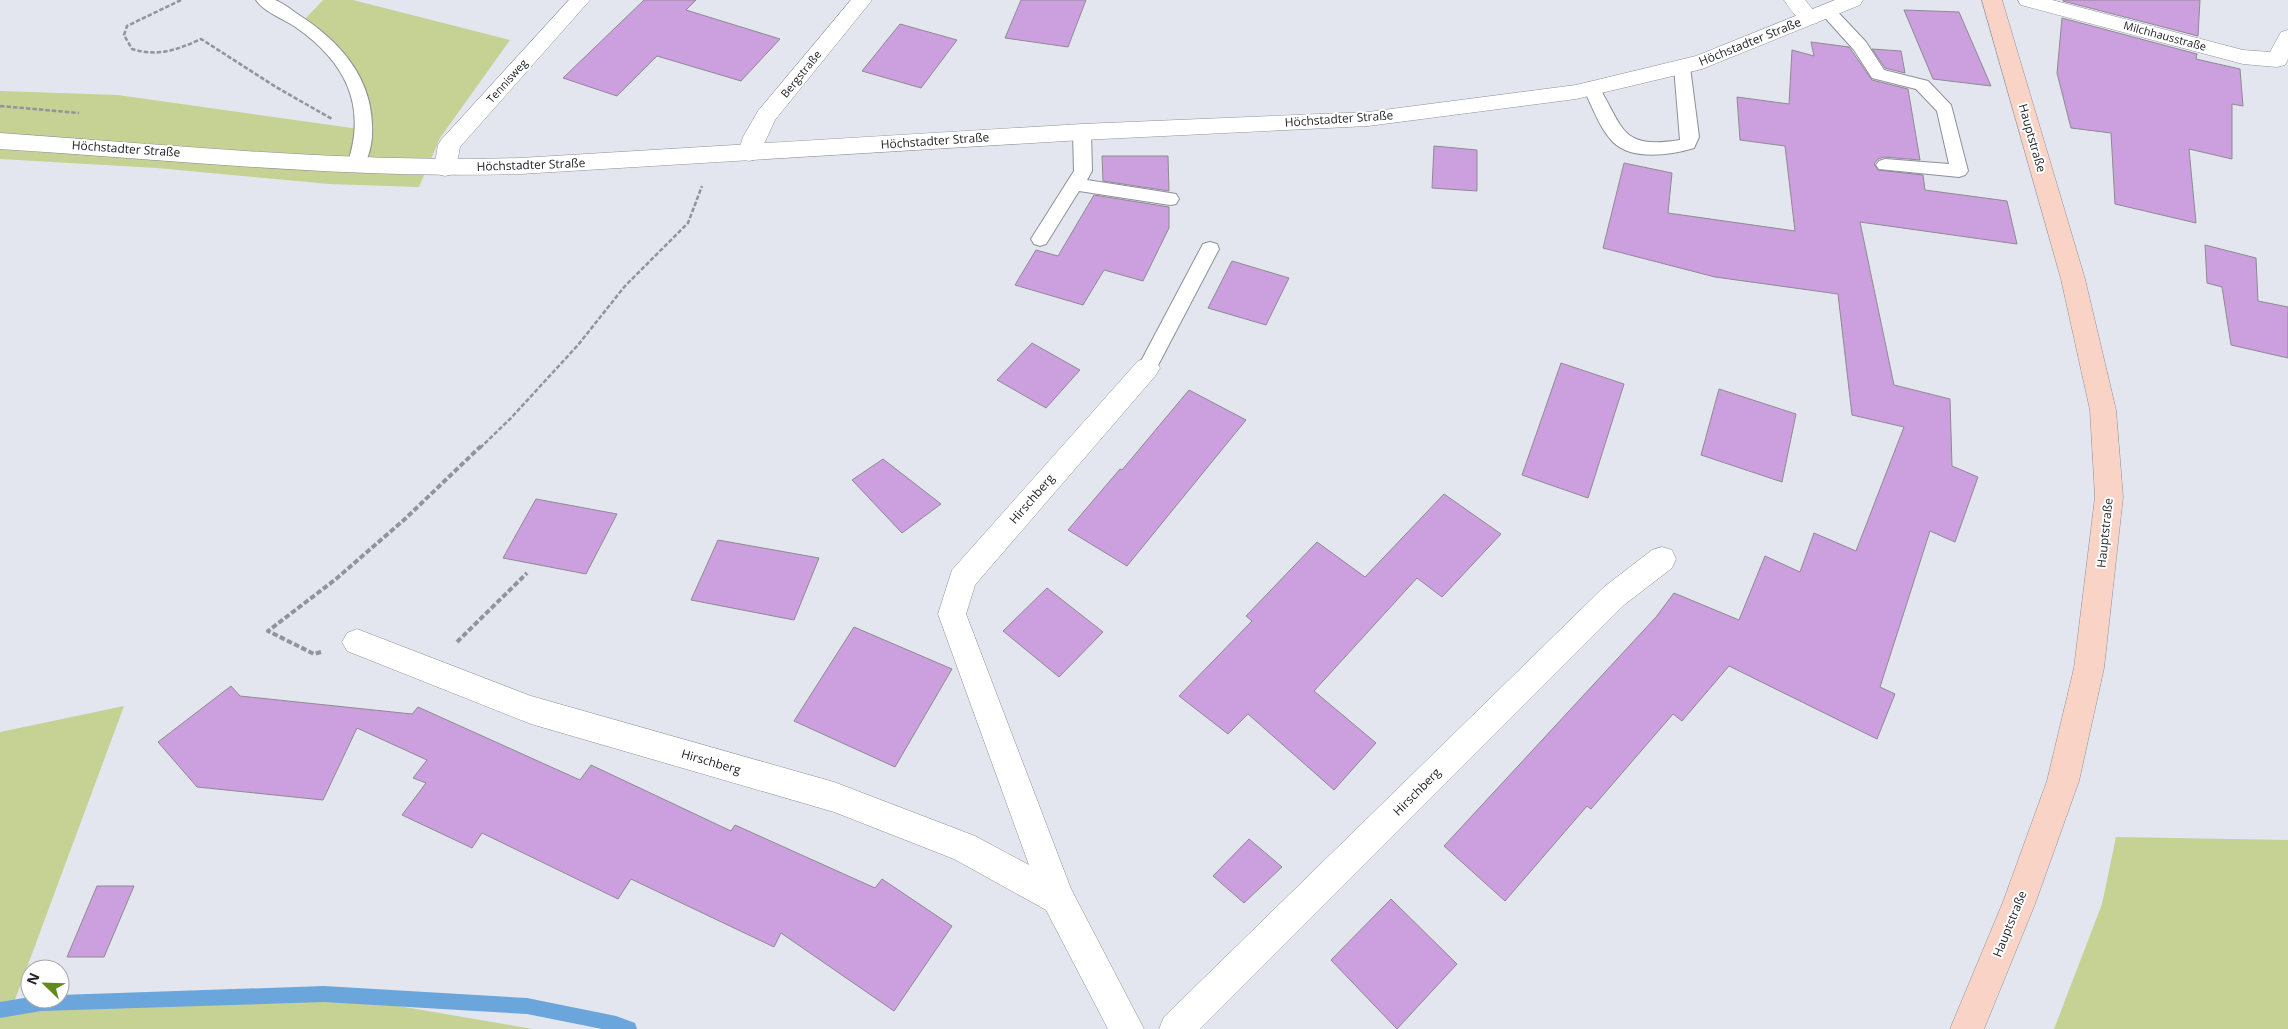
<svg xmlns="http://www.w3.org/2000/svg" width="2288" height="1029" viewBox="0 0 2288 1029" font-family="'Open Sans',sans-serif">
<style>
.green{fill:#c5d293}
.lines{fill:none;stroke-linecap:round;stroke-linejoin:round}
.stream{fill:#6aa5db;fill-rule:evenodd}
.building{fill:#cc9fdf;stroke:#8f8a92}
.service-casing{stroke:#8d9097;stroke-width:2}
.minor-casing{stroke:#8d9097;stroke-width:1}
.tertiary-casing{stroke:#8d9097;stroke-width:1}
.secondary-casing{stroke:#8d9097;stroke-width:1}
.path-far1{stroke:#92949b;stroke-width:2.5;stroke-dasharray:4.5 2;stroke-linecap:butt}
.path{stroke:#92949b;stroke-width:4;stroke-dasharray:5.5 2.5;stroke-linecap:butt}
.service{fill:#fff;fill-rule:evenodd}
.minor{fill:#fff;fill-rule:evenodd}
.tertiary{fill:#fff;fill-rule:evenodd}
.secondary{fill:#f9d3c6;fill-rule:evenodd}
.labels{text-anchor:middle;stroke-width:4;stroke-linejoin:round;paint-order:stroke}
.far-street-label{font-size:11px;fill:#222326;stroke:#fff}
.street-label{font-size:12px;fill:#222326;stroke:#fff}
</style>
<rect width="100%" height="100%" fill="#e3e6ef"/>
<path class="green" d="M323 0H353L510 40 440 138 419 187 329 184 157 168 0 159V91L118 95 366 130 344 72 305 19Z
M124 706 13 1005 317 992 533 1029H0V732Z
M2116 837 2288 840V1029H2054L2102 904Z"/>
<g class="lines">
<path class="stream" d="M324 986 527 998 616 1016 635 1023 637 1029H602L527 1014 324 1002 41 1011 0 1018V1002L30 997V999H60V995Z"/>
</g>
<path class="building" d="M644 0H696L686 10 780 39 741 81 657 56 617 96 563 78Z
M1021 0H1086L1068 47 1005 38Z
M2063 0H2200L2198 36 2063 1Z
M1904 10 1959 12 1991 86 1933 79Z
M2062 18 2197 54 2196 59 2240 69 2243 106 2232 104V159L2189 149 2196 223 2115 204 2111 133 2071 128 2057 73Z
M900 24 957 40 921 88 862 71Z
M1811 42 1849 47 1872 80 1908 89 1920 160 1884 157 1878 159 1874 164 1878 170 1923 175 1925 190 2007 201 2017 244 1860 222 1894 385 1950 399 1952 466 1978 477 1955 542 1930 531 1880 687 1895 694 1877 739 1729 666 1682 721 1673 714 1591 809 1587 806 1505 901 1444 846 1656 617 1674 593 1739 620 1765 556 1800 572 1814 533 1856 551 1904 427 1852 415 1838 294 1715 277 1603 248 1624 163 1672 173 1668 213 1795 231 1785 146 1740 140 1737 97 1789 104 1792 50 1814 56Z
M1872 49 1901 51 1905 73 1885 68Z
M1434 146 1477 150V191L1432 188Z
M1102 156H1168L1169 191 1103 181Z
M1094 195 1169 207V228L1143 281 1104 270 1083 305 1015 285 1036 250 1058 256Z
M2205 245 2256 258 2258 301 2288 307V358L2231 345 2222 287 2207 283Z
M1232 261 1289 278 1266 325 1208 308Z
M1032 343 1080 370 1046 408 997 380Z
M1561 363 1624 384 1588 498 1522 475Z
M1719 389 1796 414 1782 482 1701 455Z
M1189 390 1246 420 1127 566 1068 530 1120 469 1122 470Z
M883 459 941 504 902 533 852 480Z
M1444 494 1501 534 1442 597 1417 578 1314 691 1376 743 1334 790 1248 714 1228 734 1179 696 1252 621 1246 616 1317 542 1365 577Z
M536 499 617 514 586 574 503 558Z
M718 540 819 558 794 620 691 600Z
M1047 588 1103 632 1059 677 1003 631Z
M854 627 952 669 895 767 794 721Z
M231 686 240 696 412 714 418 707 580 780 591 765 731 831 735 825 875 888 882 879 952 926 894 1011 781 933 774 947 631 879 618 899 482 833 472 848 402 815 426 783 413 778 427 760 357 728 323 800 197 787 158 742Z
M1249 839 1282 867 1244 903 1213 876Z
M97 886H134L104 957H67Z
M1391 899 1457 964 1397 1029 1331 960Z"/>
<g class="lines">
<g class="service-casing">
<path id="service" d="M256 0C262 0 270 0 275 0 284 3 294 12 302 17 340 42 371 77 372 125 373 140 370 156 362 169L356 171 350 169 347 165C368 105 345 61 294 26 283 19 263 11 256 0Z
M1827 6 1833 7 1866 42 1884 70 1928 81 1951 105 1968 171 1965 175 1959 177 1879 169 1876 165 1879 161 1885 159 1949 164 1937 111 1916 89 1872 78 1854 50 1819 11 1821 7Z
M1682 62 1688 63 1690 67 1699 137 1694 148C1671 155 1632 161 1613 142 1599 128 1592 105 1583 88L1585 84 1591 82 1597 84C1624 127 1619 150 1680 140L1674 67 1676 63Z
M1082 126 1088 128 1091 132 1092 171 1087 180 1170 193 1176 194 1179 199 1176 204 1170 205 1079 191 1046 244 1040 246 1034 244 1031 239 1074 171 1073 132 1076 128Z
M1210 242 1217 244 1219 249 1154 373 1147 376 1140 373 1137 368 1140 363 1203 244Z"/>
</g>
<g class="minor-casing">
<path id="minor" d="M569 0H590L460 147 456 168 453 174 445 176 437 174 434 168 438 145 441 140Z
M851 0H872L775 120 757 159 749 161 741 159 738 153 743 137 758 111Z
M1784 0H1805L1820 18 1817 23C1802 27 1792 12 1784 0Z
M2018 0H2052L2243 50 2270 52 2281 32 2288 30V59L2285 65 2277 67 2243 64 2021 5Z
M1147 358 1156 361 1160 368 1156 375 975 585 966 614 1071 889 1144 1029H1108L1046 910 954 859 834 812 531 724 347 651 342 642 347 633 357 629 531 696 834 782 975 836 1029 865 938 614 952 570 1138 361Z
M1662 547 1672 550 1676 559 1672 568 1624 605 1200 1029H1159L1164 1017 1604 587 1652 550Z"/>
</g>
<g class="tertiary-casing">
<path id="tertiary" d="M1835 0H1863L1860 5 1702 69 1576 99 1368 126 1082 140 520 174C347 179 173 160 0 149V133C173 145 347 163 520 158L1082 124 1368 112 1576 85 1696 56Z"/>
</g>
<g class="secondary-casing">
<path id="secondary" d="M1982 0H2002L2085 279 2116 410 2123 497 2104 668 2079 781 2035 904 1984 1029H1950L2003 902 2047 781 2074 668 2095 497 2090 410 2061 279Z"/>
</g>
<path class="path-far1" d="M181 0 127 26 124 35 132 49C158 57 177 50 201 39L276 87 332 119
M0 106 79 113
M480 448 511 418 578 345 625 286 688 223 702 186"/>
<path class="path" d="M457 642 527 573
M321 652 314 654 268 631 336 579 405 519 481 446"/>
<use href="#service" class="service"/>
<use href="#minor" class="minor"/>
<use href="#tertiary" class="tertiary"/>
<use href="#secondary" class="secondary"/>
</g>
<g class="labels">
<g class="far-street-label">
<text transform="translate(2165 36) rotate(15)" y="4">Milchhausstraße</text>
<text transform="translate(801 74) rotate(-51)" y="4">Bergstraße</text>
<text transform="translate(507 81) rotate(-48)" y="4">Tennisweg</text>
</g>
<g class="street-label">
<text transform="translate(1750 42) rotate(-22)" y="4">Höchstadter Straße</text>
<text transform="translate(1339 119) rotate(-4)" y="4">Höchstadter Straße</text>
<text transform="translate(2032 138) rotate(74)" y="4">Hauptstraße</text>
<text transform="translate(935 141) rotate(-4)" y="4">Höchstadter Straße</text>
<text transform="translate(126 149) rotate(4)" y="4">Höchstadter Straße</text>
<text transform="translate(531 165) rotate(-2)" y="4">Höchstadter Straße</text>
<text transform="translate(1032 499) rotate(-49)" y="4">Hirschberg</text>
<text transform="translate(2105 533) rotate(-84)" y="4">Hauptstraße</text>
<text transform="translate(711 762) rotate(16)" y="4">Hirschberg</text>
<text transform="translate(1417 792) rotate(-45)" y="4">Hirschberg</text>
<text transform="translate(2010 924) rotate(-68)" y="4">Hauptstraße</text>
</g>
</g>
<g transform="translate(45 984) rotate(293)"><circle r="24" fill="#ffffff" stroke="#a7a7a8"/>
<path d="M0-4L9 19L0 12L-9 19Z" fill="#628b19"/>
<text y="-8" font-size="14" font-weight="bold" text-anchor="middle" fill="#222326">N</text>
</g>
</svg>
